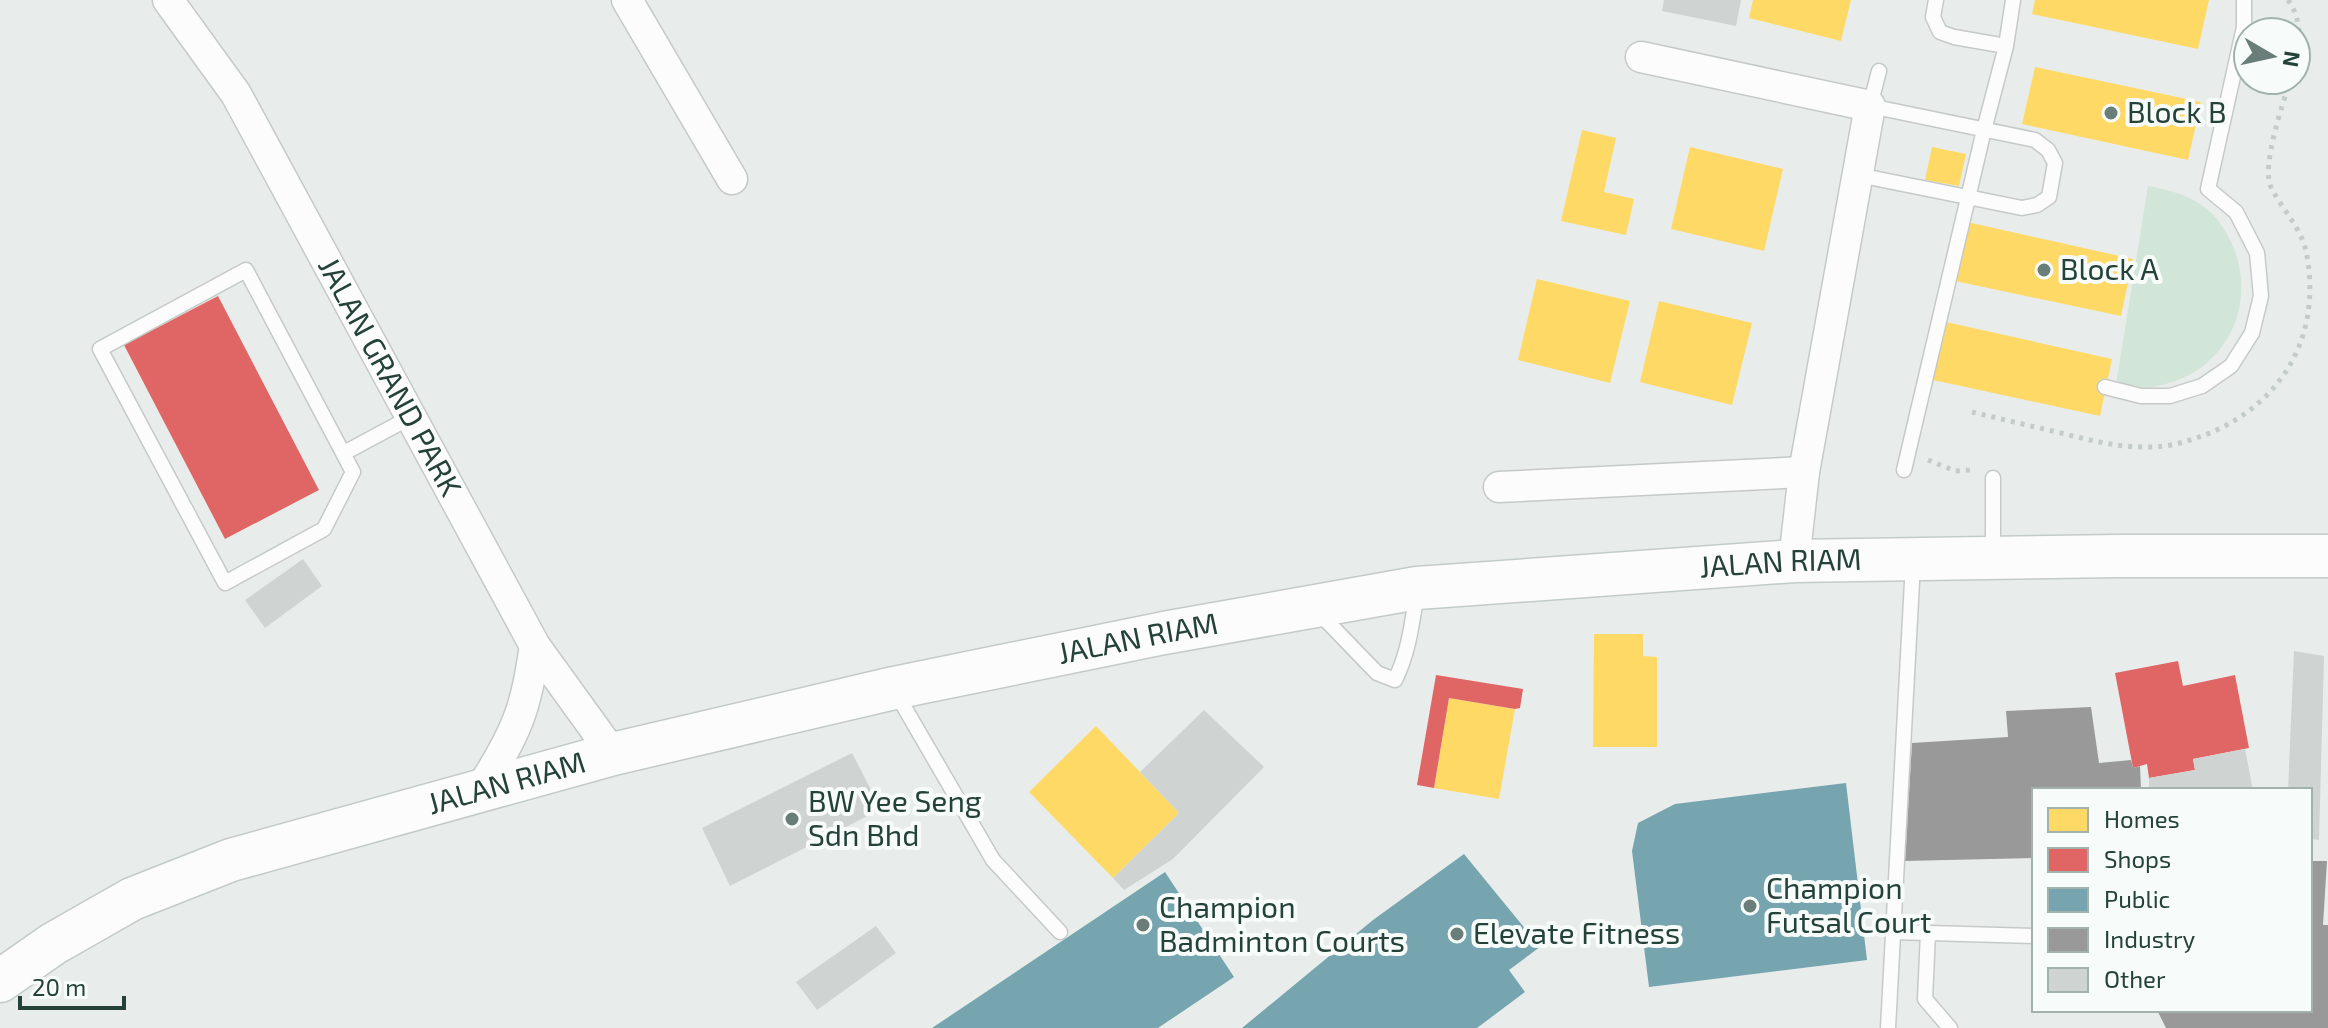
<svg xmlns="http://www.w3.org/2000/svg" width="2328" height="1028" viewBox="0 0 2328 1028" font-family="'Exo 2',sans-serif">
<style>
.green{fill:#d1e6d8}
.homes{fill:#ffd966}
.shops{fill:#e06666}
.public{fill:#76a5af}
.industry{fill:#999}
.building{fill:#cfd4d2}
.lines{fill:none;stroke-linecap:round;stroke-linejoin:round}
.lane-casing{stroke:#c5cac8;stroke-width:17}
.street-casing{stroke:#c5cac8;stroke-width:33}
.secondary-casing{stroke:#c3cbc8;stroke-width:45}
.path{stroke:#c3ccca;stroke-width:5;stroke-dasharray:4 6;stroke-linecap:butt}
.lane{stroke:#fcfcfc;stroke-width:14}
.street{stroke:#fcfcfc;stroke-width:30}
.secondary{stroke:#fcfcfc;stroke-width:42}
.poi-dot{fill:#697e78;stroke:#f7fbf9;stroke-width:3}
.labels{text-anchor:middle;stroke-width:8;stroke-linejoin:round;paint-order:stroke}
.poi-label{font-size:30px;fill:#24423a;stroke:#f7fbf9;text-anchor:start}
.street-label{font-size:30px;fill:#24423a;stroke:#f7fbf9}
</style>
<rect width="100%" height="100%" fill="#e8edeb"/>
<path class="green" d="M2148 186C2169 190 2187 194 2204 207 2217 216 2227 232 2233 246 2259 310 2222 377 2152 387 2141 388 2127 385 2116 384Z"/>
<path class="homes" d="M1753 0H1851L1841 41 1749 18Z
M2035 0H2209L2198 49 2032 14Z
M2035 67 2201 102 2188 160 2022 124Z
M1582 130 1616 138 1604 192 1634 199 1626 235 1561 221Z
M1690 147 1783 169 1764 251 1671 229Z
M1932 147 1966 154 1959 186 1925 180Z
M1967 222 2133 259 2121 316 1955 281Z
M1537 279 1630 301 1610 383 1518 360Z
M1659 301 1752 323 1732 405 1640 382Z
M1946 322 2112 359 2100 416 1933 380Z
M1594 634H1643V656L1657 657V747H1593Z
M1449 698 1515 709 1499 799 1434 788Z
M1096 726 1179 813 1113 878 1029 792Z"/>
<path class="shops" d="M218 296 319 490 225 539 124 345Z
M2178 661 2183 686 2235 675 2249 748 2193 759 2195 770 2149 778 2147 764 2133 768 2115 673Z
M1436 675 1523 689 1520 708 1515 709 1449 698 1434 788 1417 785Z"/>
<path class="public" d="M1846 783 1867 960 1649 987 1632 851 1638 823 1675 804Z
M1464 854 1540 947 1509 970 1525 992 1477 1028H1242L1373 920Z
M1165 872 1234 977 1158 1028H932Z"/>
<path class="industry" d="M2091 707 2099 763 2131 760 2133 768 2140 766 2141 790H2034V858L1905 861 1912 743 2008 737 2006 711Z
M2310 861H2327L2323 925H2328V1028H2166L2157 1010H2310Z"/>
<path class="building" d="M1664 0H1741L1736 26 1662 11Z
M303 559 322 586 265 628 245 600Z
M2294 651 2324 656 2319 840 2310 839V790H2288Z
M1204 710 1264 767 1173 859 1124 890 1113 878 1179 813 1140 772Z
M2245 749 2253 790H2149V778L2195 770 2193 759Z
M852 753 881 809 730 886 702 828Z
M876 926 896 953 817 1010 796 982Z"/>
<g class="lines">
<g class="lane-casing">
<path id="lane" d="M1936 0 1933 17 1940 32 1954 37 2006 46
M1858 175 2022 208 2037 205 2049 197 2055 163 2048 150 2035 140 1870 106 1879 71
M246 270 353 472 324 529 225 583 100 349Z
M2105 387 2141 396H2170L2202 386 2231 366 2252 333 2261 296 2257 253 2236 212 2208 189 2244 27V0
M344 453 411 417
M1904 470 1984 130 2006 46 2013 0
M1993 478V553
M1319 613 1377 673 1395 680C1409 652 1412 623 1417 592
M896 693 993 860 1060 932
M1893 932 2034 936
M1928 933 1925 999 1950 1028
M1888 1028 1913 563"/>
</g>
<g class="street-casing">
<g id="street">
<path id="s1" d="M168 0 236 94 535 646 613 754"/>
<path d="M627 0 732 179"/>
<path d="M1641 57 1870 106 1804 472 1794 561"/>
<path d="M1499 487 1804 472"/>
<path d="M478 793C493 770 508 746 518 720 527 697 531 671 535 646"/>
</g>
</g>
<g class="secondary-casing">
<g id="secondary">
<path id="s2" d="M0 981 53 944 132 899 231 860 613 754 894 688 1164 633 1417 588 1794 561 2118 556H2328"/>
</g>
</g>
<path class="path" d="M2288 0C2300 17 2301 36 2296 56
M1972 412C2001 419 2031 426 2061 433 2089 440 2116 447 2145 447 2168 448 2189 441 2210 433 2283 402 2321 336 2307 256 2303 229 2282 210 2271 187 2261 166 2283 104 2290 80
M1928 460 1955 471 1972 470"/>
<use href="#lane" class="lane"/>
<use href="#street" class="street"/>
<use href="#secondary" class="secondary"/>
</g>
<g class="poi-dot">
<circle cx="2111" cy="113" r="8"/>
<circle cx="2044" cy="270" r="8"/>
<circle cx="792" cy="819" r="8"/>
<circle cx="1750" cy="906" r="8"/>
<circle cx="1143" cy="925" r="8"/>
<circle cx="1457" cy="934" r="8"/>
</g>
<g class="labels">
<g class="poi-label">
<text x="2127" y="123">Block B</text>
<text x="2060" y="280">Block A</text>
<text x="808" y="812">BW Yee Seng<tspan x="808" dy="34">Sdn Bhd</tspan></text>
<text x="1766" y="899">Champion<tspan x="1766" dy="34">Futsal Court</tspan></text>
<text x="1159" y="918">Champion<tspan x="1159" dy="34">Badminton Courts</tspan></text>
<text x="1473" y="944">Elevate Fitness</text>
</g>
<g class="street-label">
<text dy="10" stroke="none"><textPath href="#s1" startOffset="438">JALAN GRAND PARK</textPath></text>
<text dy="10" stroke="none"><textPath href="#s2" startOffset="1844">JALAN RIAM</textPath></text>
<text dy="10" stroke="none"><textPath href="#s2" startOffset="1196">JALAN RIAM</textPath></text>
<text dy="10" stroke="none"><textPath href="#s2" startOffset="548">JALAN RIAM</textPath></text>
</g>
</g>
<rect x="2032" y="788" width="280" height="224" fill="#f7fbf9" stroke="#a3b1ad" stroke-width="2"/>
<rect x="2048" y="808" width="40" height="24" fill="#ffd966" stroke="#a3b1ad" stroke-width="2"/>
<text x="2104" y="828" font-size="24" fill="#24423a">Homes</text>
<rect x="2048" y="848" width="40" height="24" fill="#e06666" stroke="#a3b1ad" stroke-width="2"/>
<text x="2104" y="868" font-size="24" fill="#24423a">Shops</text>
<rect x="2048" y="888" width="40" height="24" fill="#76a5af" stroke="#a3b1ad" stroke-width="2"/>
<text x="2104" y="908" font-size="24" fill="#24423a">Public</text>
<rect x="2048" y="928" width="40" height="24" fill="#999999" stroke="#a3b1ad" stroke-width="2"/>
<text x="2104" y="948" font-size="24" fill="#24423a">Industry</text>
<rect x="2048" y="968" width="40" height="24" fill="#cfd4d2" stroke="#a3b1ad" stroke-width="2"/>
<text x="2104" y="988" font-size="24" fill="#24423a">Other</text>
<g transform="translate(2272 56) rotate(99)"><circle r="38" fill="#f7fbf9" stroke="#a3b1ad" stroke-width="2"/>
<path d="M0-6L14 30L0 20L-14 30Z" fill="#697e78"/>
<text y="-12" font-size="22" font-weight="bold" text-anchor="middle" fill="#24423a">N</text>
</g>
<path d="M20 996v12h104v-12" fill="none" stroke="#24423a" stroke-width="4"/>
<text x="32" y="996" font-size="24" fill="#24423a" stroke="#f7fbf9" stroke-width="6" paint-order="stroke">20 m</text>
</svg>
